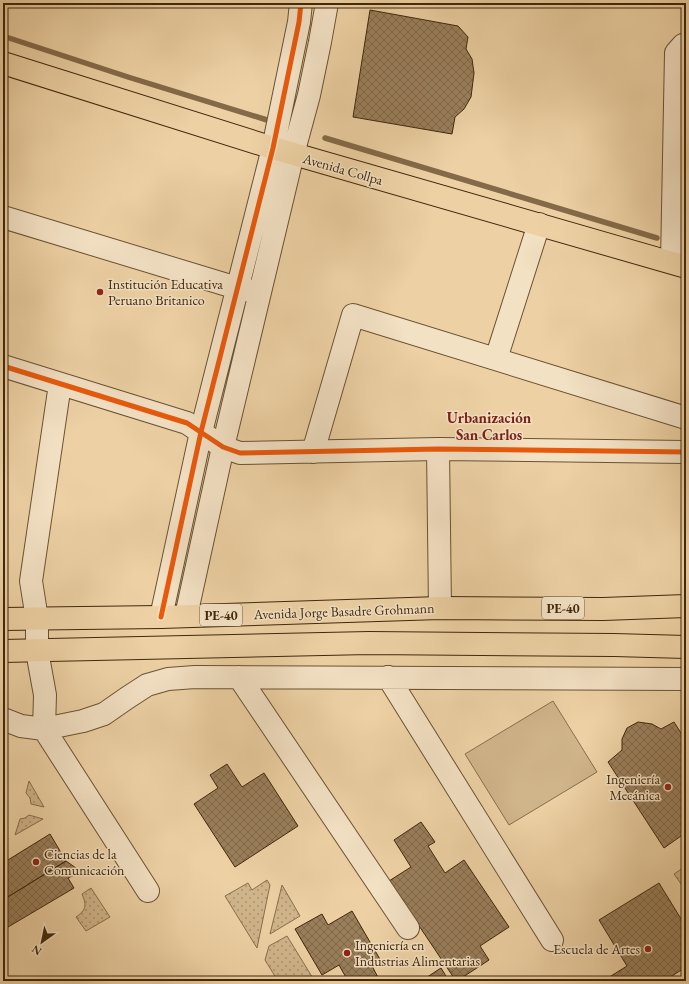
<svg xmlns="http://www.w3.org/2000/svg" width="689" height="984" viewBox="0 0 689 984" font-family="'EB Garamond',serif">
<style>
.grass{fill:url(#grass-dots);stroke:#886e4b}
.pitch{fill:#d0b48a;stroke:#886e4b}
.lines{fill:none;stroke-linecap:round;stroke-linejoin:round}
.stream{stroke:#846a48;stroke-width:5.5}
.building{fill:url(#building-cross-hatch);stroke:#40270c}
.minor-casing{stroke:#6b5232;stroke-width:24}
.major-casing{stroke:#40270c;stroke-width:24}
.highway-casing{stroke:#40270c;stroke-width:24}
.minor{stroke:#f3e1c4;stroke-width:22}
.major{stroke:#edd1a4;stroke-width:22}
.highway{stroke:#edd1a4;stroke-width:22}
.cycleway-casing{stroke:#f3e1c4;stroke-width:8}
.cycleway{stroke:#e8590c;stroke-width:5}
.poi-dot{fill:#8f2418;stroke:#f3e1c4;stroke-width:1.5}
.labels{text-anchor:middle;stroke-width:3;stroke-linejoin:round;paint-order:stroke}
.shield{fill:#f3e1c4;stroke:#765f43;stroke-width:1}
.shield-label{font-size:13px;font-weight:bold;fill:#40270c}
.street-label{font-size:14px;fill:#40270c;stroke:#f3e1c4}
.poi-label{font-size:14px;fill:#40270c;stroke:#f3e1c4;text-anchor:start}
.neighbourhood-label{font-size:15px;font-weight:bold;fill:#7a1f14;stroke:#f3e1c4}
</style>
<defs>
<pattern id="grass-dots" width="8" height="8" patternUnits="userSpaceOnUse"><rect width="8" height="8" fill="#d0b48a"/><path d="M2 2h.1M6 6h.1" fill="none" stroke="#aa926f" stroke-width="1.8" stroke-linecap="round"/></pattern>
<pattern id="building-cross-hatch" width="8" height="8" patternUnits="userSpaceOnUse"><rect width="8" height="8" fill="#9a7f5b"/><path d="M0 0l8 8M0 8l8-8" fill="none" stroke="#7f684a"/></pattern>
</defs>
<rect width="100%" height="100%" fill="#edd1a4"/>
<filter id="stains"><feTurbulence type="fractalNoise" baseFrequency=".005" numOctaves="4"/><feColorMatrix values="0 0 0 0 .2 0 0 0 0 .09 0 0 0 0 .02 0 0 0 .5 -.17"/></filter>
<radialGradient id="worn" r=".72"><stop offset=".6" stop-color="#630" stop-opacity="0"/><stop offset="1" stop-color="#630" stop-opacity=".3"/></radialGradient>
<path class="grass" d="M29 781 44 807 31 804 30 798 26 793Z
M29 815 43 819 15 835 20 819 25 818Z
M686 866V891L674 874Z
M267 880 270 885 257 948 225 896 248 883 252 890Z
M282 885 300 916 270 934Z
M91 888 110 917 86 931 76 917C86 910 87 906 82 894Z
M287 936 314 980 311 981H278L265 960 269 946Z"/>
<path class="pitch" d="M553 701 597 772 509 825 465 754Z"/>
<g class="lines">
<path class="stream" d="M3 36 128 77 267 120
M325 138 657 238"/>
</g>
<path class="building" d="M370 10 458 26 468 37 466 49 472 59 474 73 471 97 464 109 455 117 452 134 353 117Z
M638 722 652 724 661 729 674 722 686 741V839L681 836 664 848 608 762 622 750V739L627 728Z
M227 764 242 787 264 773 298 826 235 867 194 804 218 788 210 775Z
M421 822 435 842 428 846 445 873 464 860 509 927 480 946 489 960 457 981H456L389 881 411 867 394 840Z
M3 831 8 839 3 842Z
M50 834 66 861 3 900V863Z
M66 861 76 868 78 870 76 874 68 878 74 888 3 930V900Z
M659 883 686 927V967L664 981H603L627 966 599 920Z
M352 911 381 961 372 966 380 981H348L339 965 322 975 295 929 322 914 328 925Z
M441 968 449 981H421Z"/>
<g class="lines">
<g class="minor-casing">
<path id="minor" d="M3 217 237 288 251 291
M672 262 676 53 683 45 686 44
M496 359 539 224
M3 366 187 423 223 447 240 453 438 449 686 452
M60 384 31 581 37 619V651L45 695 44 729 148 891
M438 449 440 608
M313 452 353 315 686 418
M186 616 223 447 293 154 309 95 320 42 327 3
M161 617 201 432 273 148 299 22 301 3
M239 677 408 928
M388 677 552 940
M3 719 21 726 44 729 83 721 104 714 127 698 147 685 168 679 195 677 686 679"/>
</g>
<g class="major-casing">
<path id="major" d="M3 63 273 148 686 267"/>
</g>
<g class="highway-casing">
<path id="highway" d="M3 619 161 617 440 608 603 609 686 606
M3 651 369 643 614 645 686 647"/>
</g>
<use href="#minor" class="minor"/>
<use href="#major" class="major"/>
<use href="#highway" class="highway"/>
<g class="cycleway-casing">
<path id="cycleway" d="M3 366 187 423 223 447 240 453 438 449 686 452
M161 617 201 432 273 148 299 22 301 3"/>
</g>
<use href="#cycleway" class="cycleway"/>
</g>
<g class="poi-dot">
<circle cx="100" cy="292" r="4"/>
<circle cx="668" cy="787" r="4"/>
<circle cx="36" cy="862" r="4"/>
<circle cx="648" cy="949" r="4"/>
<circle cx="347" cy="953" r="4"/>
</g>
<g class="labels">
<g class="shield">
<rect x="542" y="597" width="42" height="22" rx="3"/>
<rect x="200" y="604" width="42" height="22" rx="3"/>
</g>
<g class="shield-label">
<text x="563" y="613">PE-40</text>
<text x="221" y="620">PE-40</text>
</g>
<g class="street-label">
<text transform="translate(343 169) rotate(16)" y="5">Avenida Collpa</text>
<text transform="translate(344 611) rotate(-2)" y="5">Avenida Jorge Basadre Grohmann</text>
</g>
<g class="poi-label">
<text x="108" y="289">Institución Educativa<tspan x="108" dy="16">Peruano Britanico</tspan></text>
<text x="660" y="784" text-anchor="end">Ingeniería<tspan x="660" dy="16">Mecánica</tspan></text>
<text x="44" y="859">Ciencias de la<tspan x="44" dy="16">Comunicación</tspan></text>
<text x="355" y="950">Ingeniería en<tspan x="355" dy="16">Industrias Alimentarias</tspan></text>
<text x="640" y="954" text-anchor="end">Escuela de Artes</text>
</g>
<g class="neighbourhood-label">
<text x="489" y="423">Urbanización<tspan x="489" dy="17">San Carlos</tspan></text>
</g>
</g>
<rect width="689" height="984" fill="none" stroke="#edd1a4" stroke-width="16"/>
<rect x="4" y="4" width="681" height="976" fill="none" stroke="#40270c" stroke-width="2"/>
<rect x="8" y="8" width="673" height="968" fill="none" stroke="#40270c"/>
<g transform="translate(42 942) rotate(213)" stroke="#f3e1c4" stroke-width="3" paint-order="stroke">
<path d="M0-3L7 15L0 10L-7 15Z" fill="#40270c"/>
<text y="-6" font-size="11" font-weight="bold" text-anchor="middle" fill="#40270c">N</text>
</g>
<rect width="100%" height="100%" filter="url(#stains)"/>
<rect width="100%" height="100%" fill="url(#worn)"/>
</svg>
